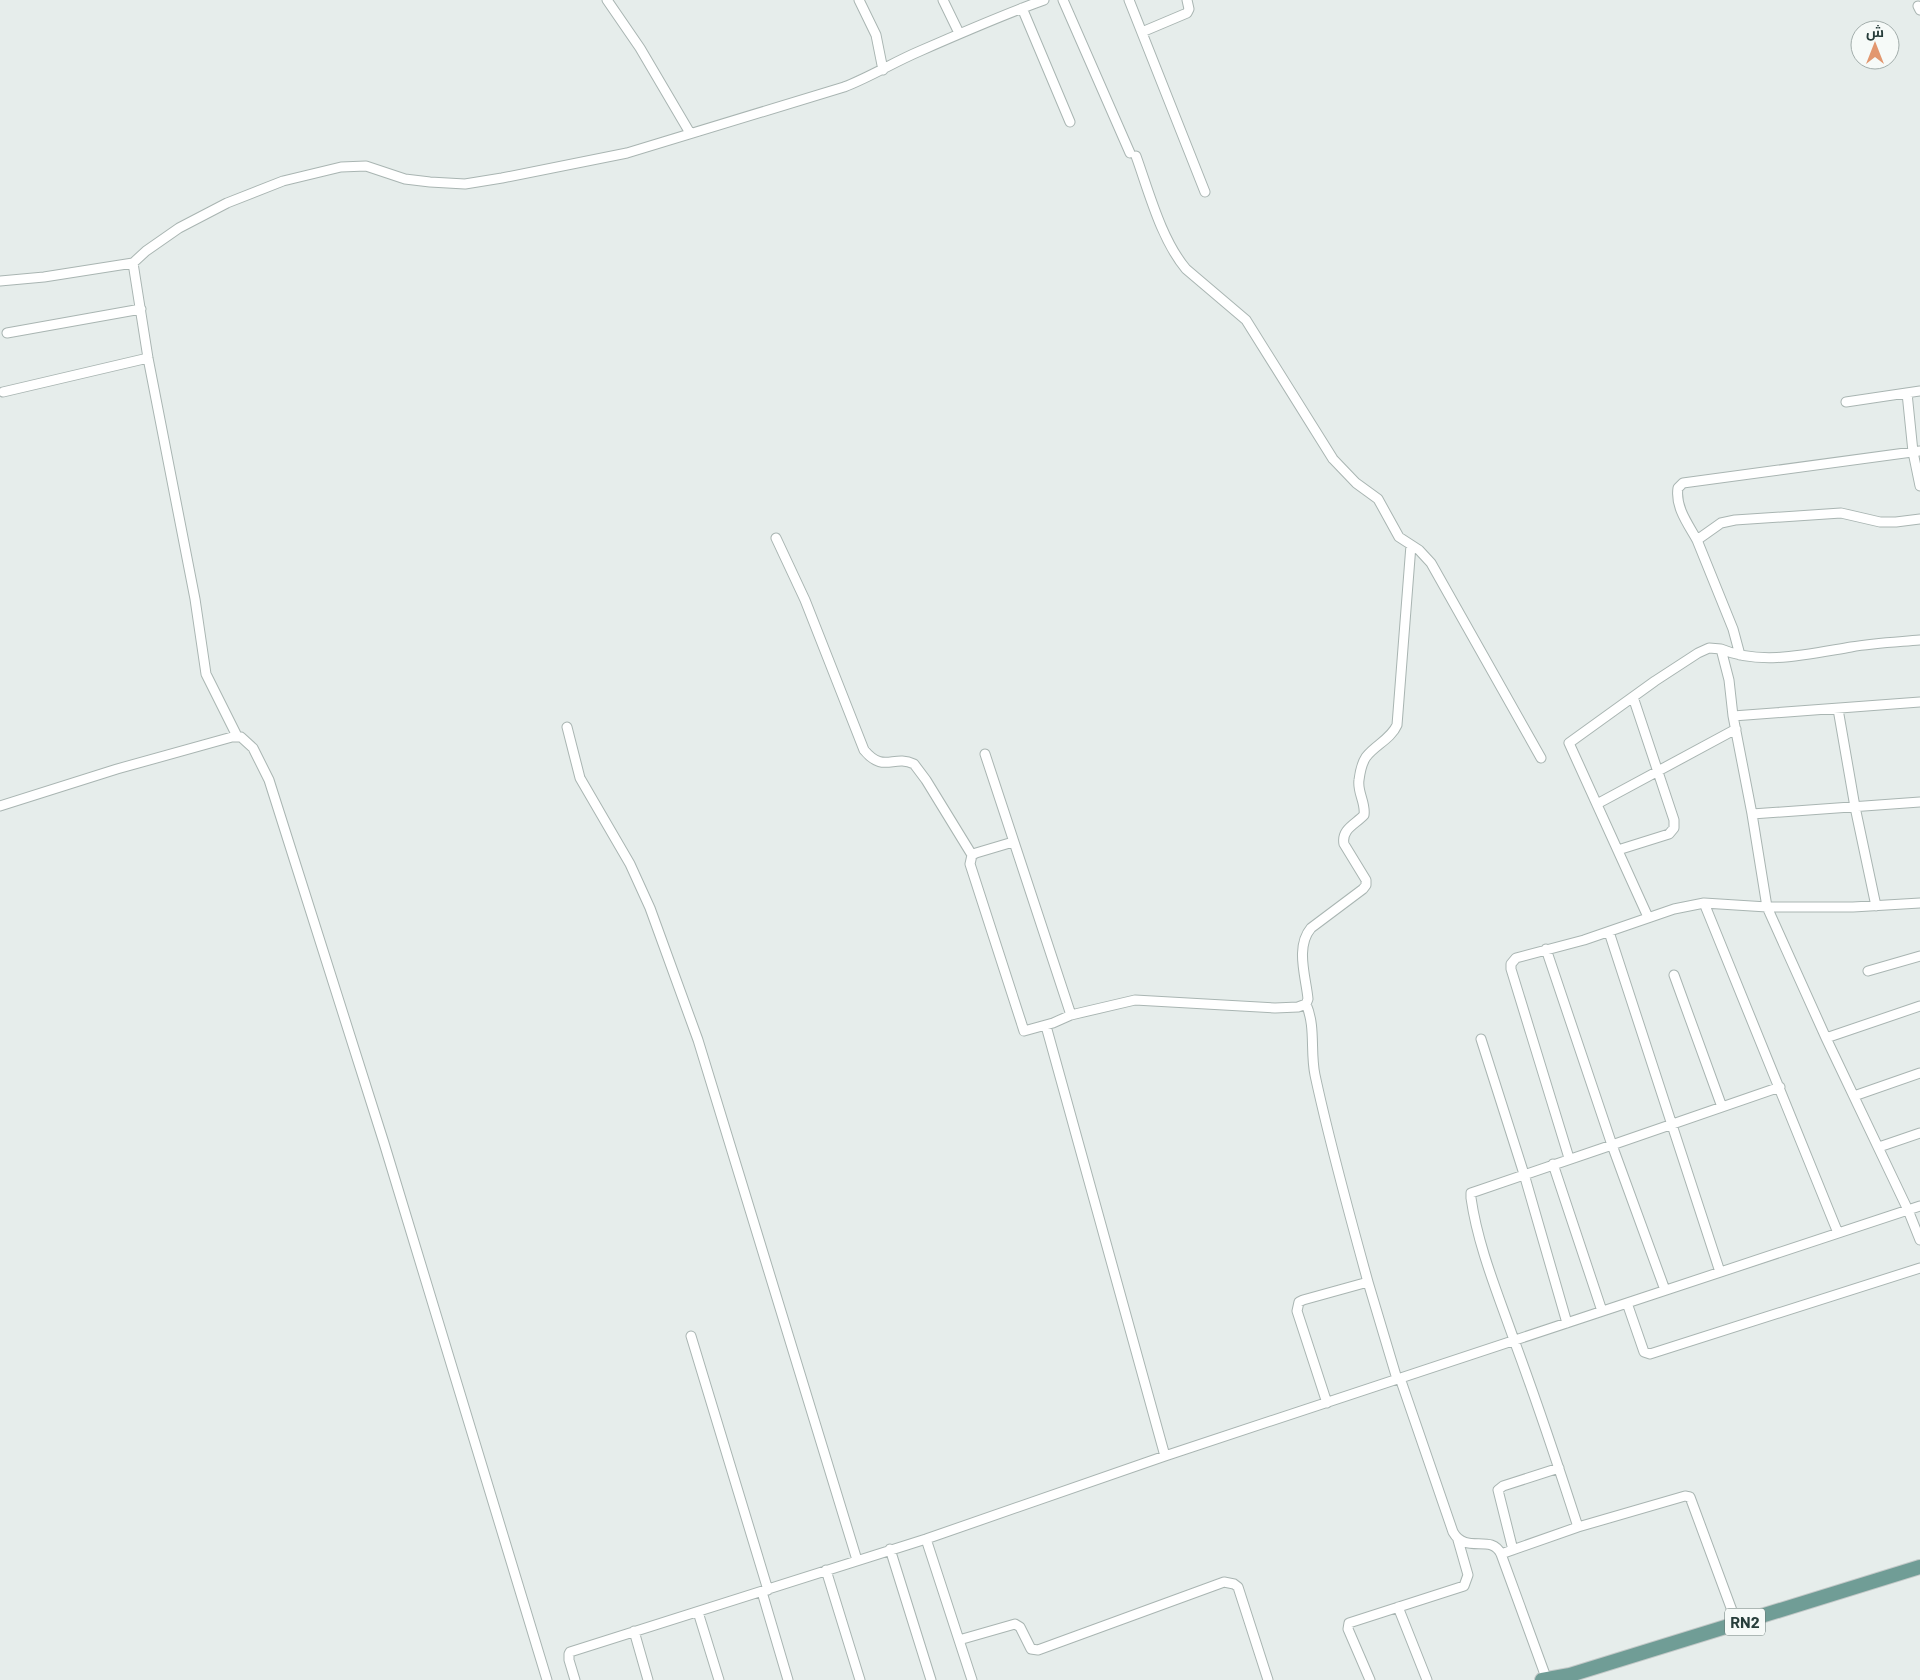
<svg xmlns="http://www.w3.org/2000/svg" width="1920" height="1680" viewBox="0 0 1920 1680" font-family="Barlow,Cairo,sans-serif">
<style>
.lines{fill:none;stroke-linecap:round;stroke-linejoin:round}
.street-casing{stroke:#a9b5b2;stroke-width:11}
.primary-casing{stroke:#c3c9c8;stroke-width:16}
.street{stroke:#fff;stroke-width:9}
.primary{stroke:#709d96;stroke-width:14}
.labels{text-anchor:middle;stroke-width:4;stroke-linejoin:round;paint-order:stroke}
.shield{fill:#f6faf8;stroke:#657673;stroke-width:1}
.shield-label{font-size:16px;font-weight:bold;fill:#273d3a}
</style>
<rect width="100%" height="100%" fill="#e6edeb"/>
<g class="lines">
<g class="street-casing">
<path id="street" d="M607 0 640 48 690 133
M859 0 876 35 883 70
M943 0 959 33
M1063 0 1130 153
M1129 0 1205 192
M1918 6 1920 10
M1022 8 1070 122
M1142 32 1187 13 1189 9 1187 0
M1136 156C1149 192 1161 239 1186 269L1246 320 1333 459 1356 483 1378 499 1399 537 1419 550 1431 563 1541 758
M133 263 148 358 195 599 206 674 237 736
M0 281 44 277 133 263 146 251 179 228 227 203 283 181 341 167 366 166 405 179 430 182 465 184 502 178 627 153 844 87C870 77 894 62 920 51 961 33 1002 15 1044 0
M7 333 141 309
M3 392 148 358
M1907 393 1913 452 1920 486
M1846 402 1920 391
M776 538 805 600 864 750C884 774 893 754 914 764L926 780 972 855
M1697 540C1688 524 1675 507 1678 488L1683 483 1920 451
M1721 649C1761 666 1809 654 1851 647 1874 643 1897 642 1920 640
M1740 655 1733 629 1697 540 1721 523 1735 520 1841 513 1880 522H1896L1920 519
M1920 702 1733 716 1752 814 1767 907 1826 1038 1908 1210 1920 1240
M1838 709 1855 807 1876 906
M567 727 580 778 630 864 650 908 698 1040 857 1560
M985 754 1071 1015 1053 1023 1024 1031 970 864 972 855 976 853 1013 842
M1597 804 1736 729
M0 806 117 769 232 737H241L253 748 269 780 384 1143 547 1680
M1752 814 1920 802
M1618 850 1669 834 1674 828V820L1633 697
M1704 903 1838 1233
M1648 917 1569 743 1655 681 1698 653 1709 648 1721 649 1729 680 1733 716
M1609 932 1720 1272
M1546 949 1612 1145 1477 1191 1471 1193V1198C1478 1247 1498 1294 1514 1340 1537 1402 1558 1465 1578 1527L1501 1554 1547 1680
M1868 971 1920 956
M1674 975 1722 1107
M1306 1004C1316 1027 1310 1051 1315 1075 1330 1145 1349 1213 1368 1282
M1071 1015 1135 1000 1275 1008 1298 1007 1306 1004 1308 999C1306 977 1295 947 1311 928L1363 889 1366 885V880L1344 844C1341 829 1356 824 1364 815 1366 803 1357 792 1359 780 1360 772 1362 763 1366 757 1375 745 1391 739 1397 725L1411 545
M1046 1026 1165 1456
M1826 1038 1920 1006
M1481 1039 1524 1174 1567 1323
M1854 1096 1920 1073
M1879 1147 1920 1133
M1569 1158 1511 969V964L1516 958 1584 940 1674 909 1704 903 1767 907H1853L1920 903
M1553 1164 1602 1311
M1665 1290 1612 1145 1780 1087
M1627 1303 1644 1352 1650 1354 1920 1268
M691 1336 768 1590
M1400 1378 1453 1532C1466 1555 1491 1533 1501 1554
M1327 1403 1297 1311 1299 1302 1303 1300 1368 1282 1397 1379
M1578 1527 1685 1496 1690 1497 1737 1624
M926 1539 972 1680
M890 1549 931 1680
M1513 1550 1498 1490 1503 1486 1559 1468
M826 1570 860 1680
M762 1592 788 1680
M1398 1607 1427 1680
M698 1612 719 1680
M634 1631 648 1680
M959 1640 1015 1624 1020 1627 1031 1649 1038 1650 1224 1582 1234 1584 1238 1587 1268 1680
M575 1680 569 1660V1654L570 1652 926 1539 1165 1456 1920 1206
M1370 1680 1348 1629 1349 1623 1464 1586 1468 1575 1458 1540"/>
</g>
<g class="primary-casing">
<path id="primary" d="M1542 1680 1570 1675 1920 1567"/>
</g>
<use href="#street" class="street"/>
<use href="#primary" class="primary"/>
</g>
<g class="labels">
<rect class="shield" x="1725" y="1608.5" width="40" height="27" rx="4"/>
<g class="shield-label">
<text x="1745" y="1628">RN2</text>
</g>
</g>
<g transform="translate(1875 45)"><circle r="24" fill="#f6faf8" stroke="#a3aeac"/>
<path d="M0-4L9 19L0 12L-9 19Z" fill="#e2976f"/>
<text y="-8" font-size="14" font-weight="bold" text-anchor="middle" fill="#273d3a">ش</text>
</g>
</svg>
